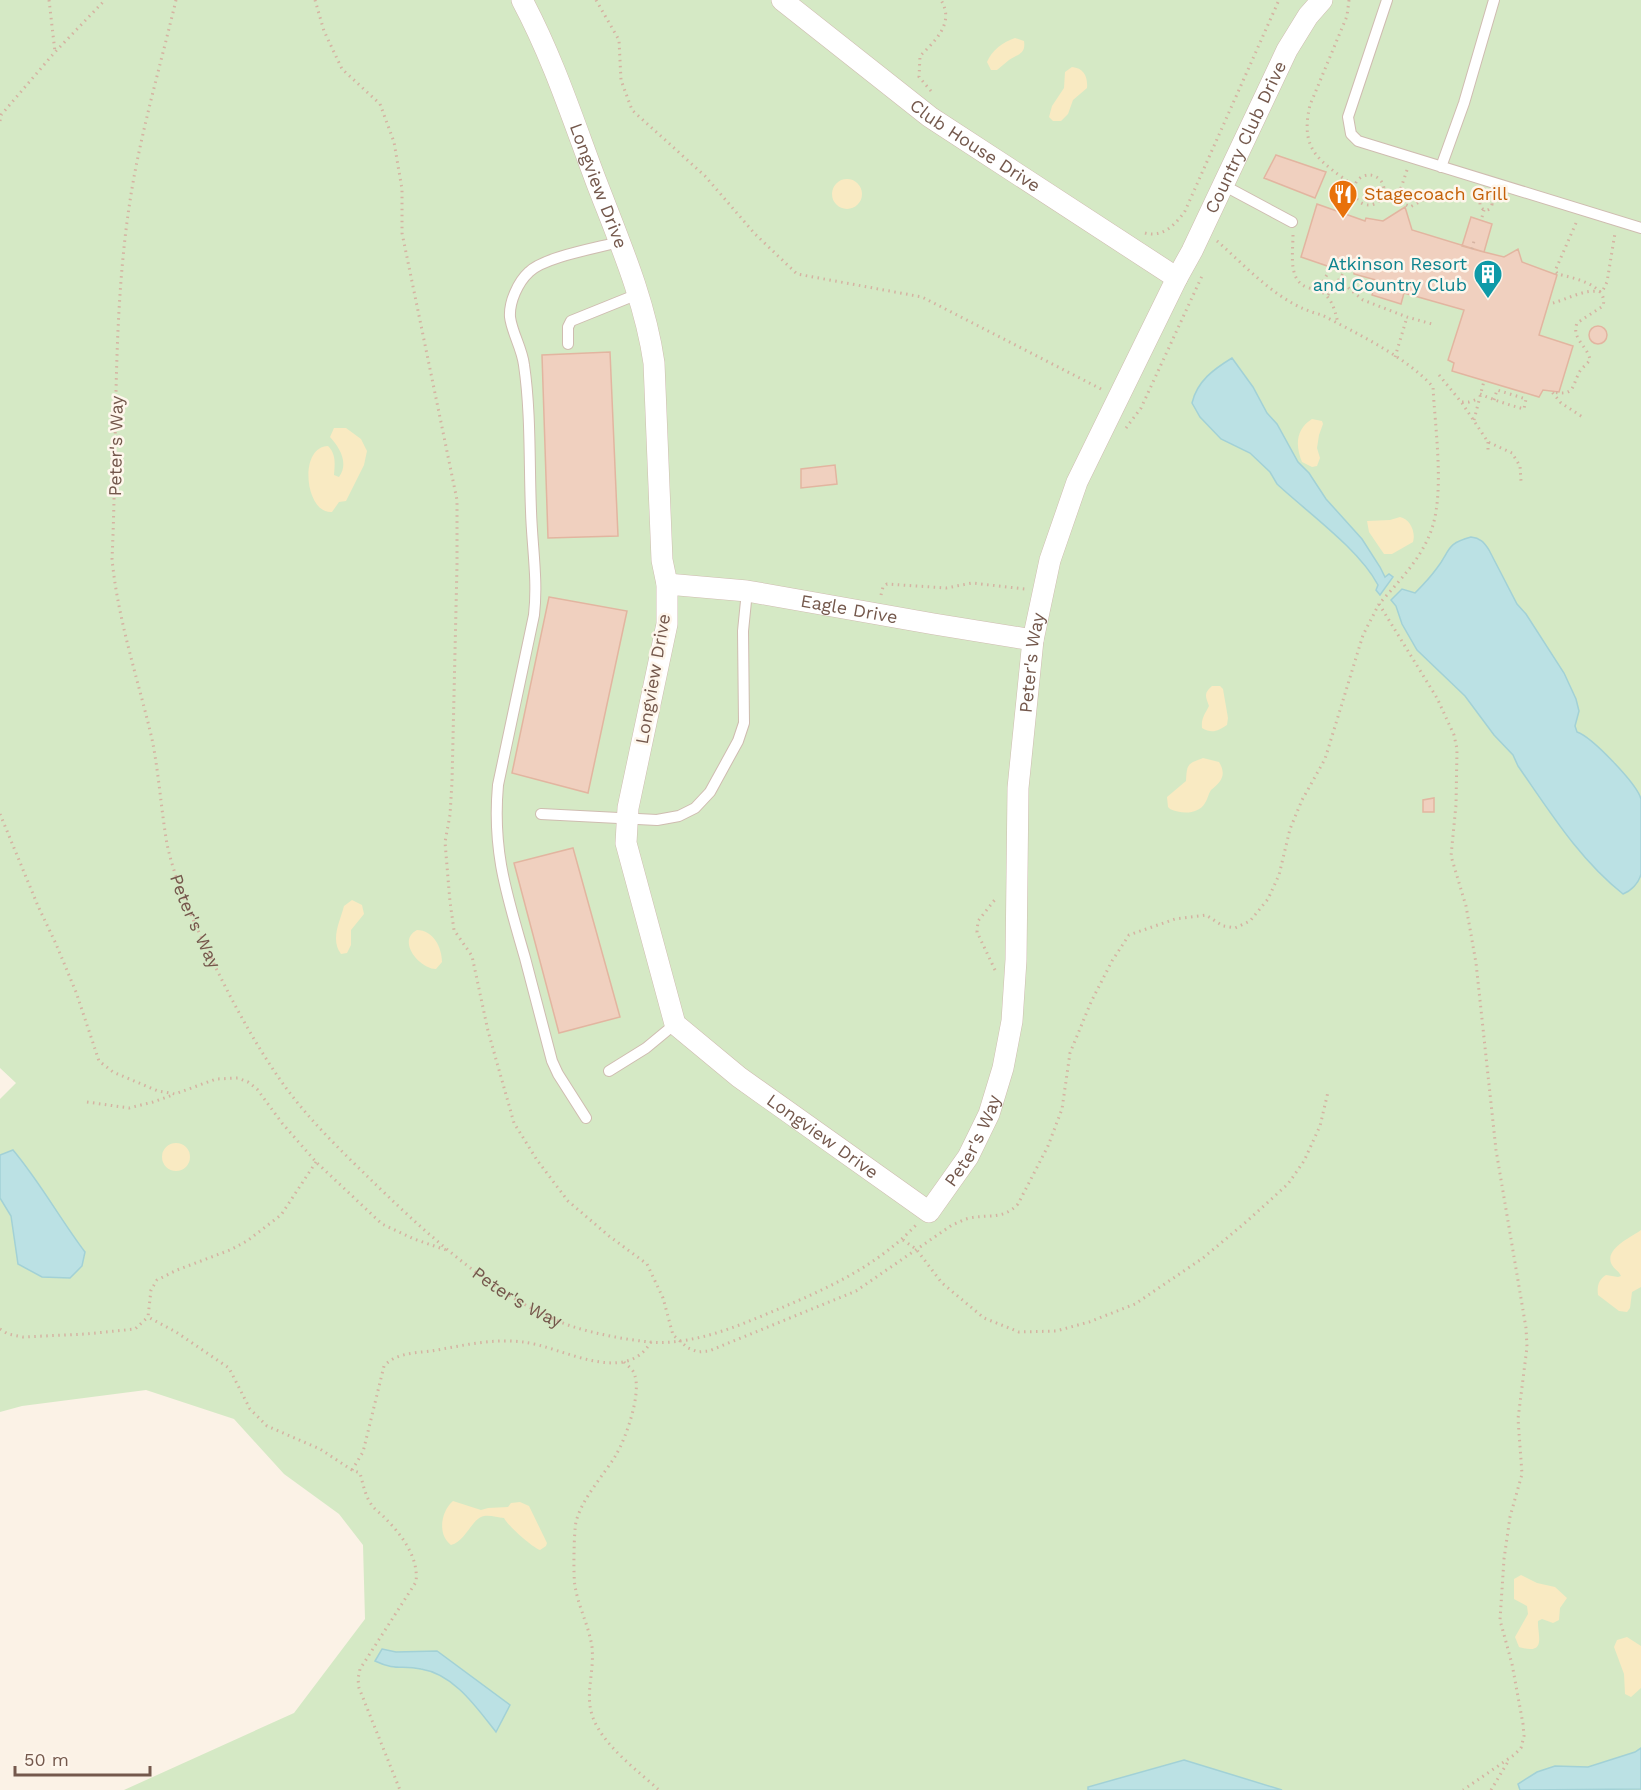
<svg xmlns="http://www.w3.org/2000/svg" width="1641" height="1790" viewBox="0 0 1641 1790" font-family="'Work Sans',sans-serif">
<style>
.green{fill:#d5e9c5}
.sand{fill:#f9eac2}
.water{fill:#bbe1e4;stroke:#a2d1d6;stroke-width:1.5}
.building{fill:#f0d0bf;stroke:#e2b5a0;stroke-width:1.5}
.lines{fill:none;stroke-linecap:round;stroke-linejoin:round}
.service-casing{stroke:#cfbcb0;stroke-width:12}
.minor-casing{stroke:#cfbcb0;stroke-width:22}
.path{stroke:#d5b3a2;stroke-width:3;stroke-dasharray:1.5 4.5;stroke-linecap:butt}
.service{stroke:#fff;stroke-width:10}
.minor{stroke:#fff;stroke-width:21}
.labels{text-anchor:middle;stroke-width:5;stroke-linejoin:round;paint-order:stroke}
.street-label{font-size:18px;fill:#74584c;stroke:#fef6ec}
.food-label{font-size:18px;fill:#c56008;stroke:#fef6ec;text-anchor:start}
.culture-label{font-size:18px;fill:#0d838f;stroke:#fef6ec;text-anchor:end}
</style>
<rect width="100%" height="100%" fill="#fbf2e6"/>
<path class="green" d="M0 0H1641V1790H124L294 1713 365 1619 363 1545 339 1514 284 1474 234 1419 146 1390 22 1406 0 1412V1099L16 1083 0 1068Z"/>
<path class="sand" d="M1015 38 1024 41C1026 54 1018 54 1009 60 1005 63 1001 67 997 70H991L987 62C992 50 1003 42 1015 38Z
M1072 67C1084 68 1088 77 1087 88L1073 100 1068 114 1061 121H1053L1049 117 1052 106 1064 88 1065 72Z
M832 194a15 15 0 1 1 30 0a15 15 0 1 1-30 0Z
M1312 419 1322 421 1323 424 1319 435 1317 448 1320 458 1317 466 1312 467 1302 462C1295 445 1296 429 1312 419Z
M334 428H346L361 439 367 451 364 465 346 501 339 502 332 512C305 514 298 447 328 446 336 454 335 463 334 475L339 477C349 463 340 448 330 437Z
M1400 517C1410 519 1416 532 1413 542L1392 554H1384L1369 532 1367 521 1390 520Z
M1212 686H1220L1223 689 1228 718 1227 725C1218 731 1212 734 1202 728 1201 718 1205 714 1209 706 1206 697 1203 694 1212 686Z
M1203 758 1219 762C1227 775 1221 782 1211 790 1208 794 1208 799 1205 803 1198 815 1181 814 1170 809L1168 807 1167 797 1186 781C1187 764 1187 764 1203 758Z
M352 900 362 905 364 914 351 930V945L347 953 341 954C330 939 340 922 344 906Z
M417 930C433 930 442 947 442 962L436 969C420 969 396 941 417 930Z
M162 1157a14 14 0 1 1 28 0a14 14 0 1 1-28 0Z
M1641 1230V1287L1632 1292 1630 1308 1627 1312 1619 1311 1598 1295C1597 1287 1598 1280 1606 1275L1618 1277 1621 1276C1619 1271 1615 1270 1612 1265 1603 1249 1632 1237 1641 1230Z
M453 1501 481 1510 488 1508 508 1507 511 1503 520 1502 529 1506 547 1543 546 1546 540 1550C533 1548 507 1525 504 1518 498 1518 491 1515 484 1516 472 1518 466 1541 451 1545 437 1535 441 1511 453 1501Z
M1521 1575 1537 1583 1555 1587 1567 1598 1560 1608 1559 1620 1553 1623 1542 1619 1538 1621C1537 1634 1548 1656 1519 1647L1515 1637 1528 1614 1527 1606 1514 1599V1579Z
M1627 1637 1641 1646V1688L1631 1697 1625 1694 1624 1674 1614 1647 1617 1640Z"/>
<path class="water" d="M1232 358 1253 387 1267 413 1277 424 1298 462 1309 473 1326 499 1362 539 1380 567 1385 577 1389 574 1393 577 1380 595 1376 590 1378 585C1359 549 1307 512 1277 484L1270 472 1250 453 1221 439 1200 417 1192 403C1197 381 1214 369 1232 358Z
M1471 537C1480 538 1484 542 1489 550L1517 604 1526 614 1564 673 1576 699 1579 711 1575 726 1577 732C1592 737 1637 784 1641 799 1641 806 1641 866 1641 874 1639 883 1631 891 1623 894 1579 859 1550 812 1518 766L1513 755 1494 735 1465 696 1417 650 1402 624 1396 606 1391 600 1402 589 1415 593C1421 587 1432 575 1437 568 1451 550 1445 544 1471 537Z
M13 1150C40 1182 60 1219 85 1252L82 1266 70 1278 42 1277 18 1264 11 1216 0 1198V1155Z
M382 1649 396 1652 437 1651 510 1705 496 1732C477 1708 454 1674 421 1669 401 1665 396 1671 375 1661Z
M1641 1748V1789L1520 1790 1518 1784 1537 1772 1555 1766 1588 1767 1635 1752Z
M1184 1760 1282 1790H1088V1787Z"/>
<path class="building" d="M1276 155 1326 172 1315 198 1264 178Z
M1317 204 1365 221 1366 218 1383 221 1405 207 1412 230 1484 252 1504 257 1518 249 1522 262 1557 275 1539 335 1573 346 1559 392 1543 390 1539 397 1452 371 1454 363 1448 360 1464 310 1404 293 1401 304 1372 295 1376 280 1354 274V266L1344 262 1339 270 1301 257Z
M1471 217 1492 224 1484 252 1462 246Z
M1589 335a9 9 0 1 1 18 0a9 9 0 1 1-18 0Z
M610 352 618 536 548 538 542 355Z
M835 465 837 484 801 488V469Z
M549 597 627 611 588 793 512 773Z
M1434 798V812H1423V800Z
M573 848 620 1017 559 1033 514 863Z"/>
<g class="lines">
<g class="service-casing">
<path id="service" d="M1387 0 1348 117 1351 134 1358 141 1641 228
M1441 167 1464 103 1494 0
M1223 185 1292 222
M568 344V327L571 321 638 294
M541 814 657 820 679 816 695 808 710 792 738 741 744 723 743 631 747 591
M609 1071 646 1048 675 1024
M586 1118 558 1074 552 1061C543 1027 534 992 525 958 507 895 492 852 498 785L534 615C538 580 532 546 531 511 529 463 531 413 524 365 522 348 512 333 510 317 509 302 518 282 529 272 544 257 597 248 619 242"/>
</g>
<g class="minor-casing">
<g id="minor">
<path id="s2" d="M522 0C553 58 573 120 596 181 619 241 645 300 654 363L662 560 667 584V624L628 808 626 843 675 1024 739 1077 929 1212 968 1157 989 1114 1003 1068 1012 1021 1016 960 1018 788 1033 640 1050 560 1077 482 1177 278 1192 251 1287 50 1308 16 1322 0"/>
<path id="s3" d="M782 0 930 117 1177 278"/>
<path id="s4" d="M667 584 747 591 934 624 1033 640"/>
</g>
</g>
<g class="path">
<path d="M49 0 55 52"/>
<path id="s1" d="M176 0C162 59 145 118 134 177 111 303 118 432 112 559 118 621 138 679 152 739 159 774 161 809 167 844 174 877 189 912 204 943 226 990 251 1038 281 1081 305 1115 335 1145 365 1174 420 1228 498 1301 571 1326 595 1334 623 1339 649 1342 696 1346 745 1323 788 1305 835 1285 880 1263 916 1225"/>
<path d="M315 0 324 31 342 69 380 104 394 142 402 189V233L457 500V565L452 782 450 815 445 842 450 902 454 930 472 956 488 1031 514 1123 537 1160 568 1201 609 1236 647 1264 663 1298 673 1335 688 1348 698 1352 709 1351 856 1291 952 1225C958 1223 964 1219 970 1218 989 1214 1003 1220 1018 1204L1048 1146 1062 1109 1070 1053 1091 1002 1112 961 1129 935 1175 919 1206 915 1223 926 1235 928 1250 921 1268 899 1279 875 1290 829 1302 800 1325 759 1363 635 1379 604"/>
<path d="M596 0 619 40 621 80 632 110 705 176 755 234 797 274 922 297 1101 389"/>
<path d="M1349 0 1347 16 1310 105C1299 152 1321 161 1355 187"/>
<path d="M931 91 919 77 920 56C935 41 955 23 941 0"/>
<path d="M0 121 1 115 55 52 105 0"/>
<path d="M1407 170 1397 200 1410 207 1423 200"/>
<circle cx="1369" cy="190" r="15"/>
<circle cx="1486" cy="204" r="6"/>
<path d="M1482 217 1484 210"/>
<path d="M1576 223 1555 271 1558 274C1573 278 1609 285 1603 306L1577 323C1571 339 1588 346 1590 360 1587 364 1583 367 1580 371 1571 387 1576 396 1552 392L1561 403 1584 418"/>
<path d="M1145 233C1163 238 1176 224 1185 211L1279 0"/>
<path d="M1293 235C1293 256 1286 289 1318 289L1330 270"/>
<path d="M1217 241C1249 269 1280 305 1322 315 1356 333 1408 358 1433 387 1435 427 1444 487 1433 525 1424 556 1400 580 1379 604L1437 698 1454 735 1457 749 1456 805 1451 856 1466 906 1476 963 1496 1150 1526 1328 1527 1347 1518 1419 1522 1474 1510 1517 1504 1559 1500 1620 1512 1664 1523 1724 1524 1736 1521 1748 1514 1755 1463 1790"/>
<path d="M1472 249 1474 241"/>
<path d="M1339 280 1363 300 1407 317 1432 324"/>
<path d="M1318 289C1332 298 1334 307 1338 323"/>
<path d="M1328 295 1347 268"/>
<path d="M1553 303C1568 299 1586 288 1602 292L1607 282 1615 233"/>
<path d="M1395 357 1407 317"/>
<path d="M1439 375 1462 403 1488 442 1512 453 1520 466 1521 481"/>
<path d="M1480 394C1494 400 1509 405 1524 409L1526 399 1497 390 1494 400"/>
<path d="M1462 402H1469L1478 399"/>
<path d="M1474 420 1484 381"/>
<path d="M1126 428 1141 408 1202 276"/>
<path d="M1488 442V451"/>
<path d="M881 595 883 587 887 584 946 588 972 583 1025 589"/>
<path d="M0 814 38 906 56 944 76 992 99 1061 113 1072 158 1091 175 1094 216 1079 238 1078 248 1082 257 1089 282 1123 316 1162 382 1224 414 1239 446 1250"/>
<path d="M995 970 977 932 978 921 997 897"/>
<path d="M87 1102 129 1108 153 1102 173 1095"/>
<path d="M316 1162 281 1215 247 1241 230 1250 177 1270 157 1280 151 1290 148 1317 176 1332 229 1368 250 1409 267 1426 320 1449 352 1470 360 1473C363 1484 365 1495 371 1504 374 1509 380 1513 384 1517 401 1534 419 1557 416 1582L360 1669 358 1679 359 1688 400 1790"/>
<path d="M903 1240 916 1249 942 1283 984 1318 1019 1332 1056 1331 1089 1322 1135 1304 1203 1258 1246 1222 1288 1184 1304 1161 1320 1126 1328 1092"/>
<path d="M0 1329 8 1334 23 1337 86 1334 135 1329 148 1317"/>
<path d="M624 1362C628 1366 634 1370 635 1376 641 1395 626 1438 616 1455 604 1475 582 1498 576 1522 574 1530 573 1576 575 1586 578 1606 589 1626 592 1647 595 1677 581 1700 598 1728 611 1751 639 1772 659 1790"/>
<path d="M352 1470 363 1452 384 1366C396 1353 414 1353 431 1351 461 1346 492 1338 523 1342 561 1346 624 1387 651 1342"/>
<path d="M1491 1790 1509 1760"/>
</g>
<use href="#service" class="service"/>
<use href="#minor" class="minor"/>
</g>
<defs>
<g id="restaurant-pin" transform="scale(1.5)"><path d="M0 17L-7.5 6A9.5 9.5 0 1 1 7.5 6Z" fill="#e8710a" stroke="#fef6ec"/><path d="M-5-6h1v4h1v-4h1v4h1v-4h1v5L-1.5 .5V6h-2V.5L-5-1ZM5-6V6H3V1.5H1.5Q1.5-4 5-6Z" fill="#fff"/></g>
<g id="building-pin" transform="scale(1.5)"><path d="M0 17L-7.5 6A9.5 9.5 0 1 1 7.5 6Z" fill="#0f9aa8" stroke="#fef6ec"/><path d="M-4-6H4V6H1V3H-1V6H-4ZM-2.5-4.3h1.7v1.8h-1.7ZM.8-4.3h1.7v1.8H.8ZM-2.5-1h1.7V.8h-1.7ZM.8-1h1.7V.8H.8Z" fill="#fff"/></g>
</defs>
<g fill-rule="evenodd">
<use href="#restaurant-pin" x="1343" y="194"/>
<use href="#building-pin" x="1488" y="274"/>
</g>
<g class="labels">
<g class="street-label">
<text dy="6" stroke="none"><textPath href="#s2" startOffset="2517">Country Club Drive</textPath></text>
<text dy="6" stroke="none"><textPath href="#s3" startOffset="242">Club House Drive</textPath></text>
<text dy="6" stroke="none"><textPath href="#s2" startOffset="201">Longview Drive</textPath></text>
<text transform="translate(116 446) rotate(-89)" y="6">Peter's Way</text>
<text dy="6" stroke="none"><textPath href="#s4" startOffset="184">Eagle Drive</textPath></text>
<text dy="6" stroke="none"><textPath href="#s2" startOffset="1946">Peter's Way</textPath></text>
<text transform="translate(653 679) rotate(-80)" y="6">Longview Drive</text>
<text dy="6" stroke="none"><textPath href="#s1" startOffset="938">Peter's Way</textPath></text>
<text dy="6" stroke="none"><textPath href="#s2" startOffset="1245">Longview Drive</textPath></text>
<text dy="6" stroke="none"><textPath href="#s2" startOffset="1460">Peter's Way</textPath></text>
<text dy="6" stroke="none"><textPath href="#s1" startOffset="1442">Peter's Way</textPath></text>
</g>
<g class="food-label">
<text x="1364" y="200">Stagecoach Grill</text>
</g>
<g class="culture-label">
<text x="1467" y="270">Atkinson Resort<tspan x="1467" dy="21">and Country Club</tspan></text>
</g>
</g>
<path d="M15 1766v9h135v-9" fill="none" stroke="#74584c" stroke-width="3"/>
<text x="24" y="1766" font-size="18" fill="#74584c" stroke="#fef6ec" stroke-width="4.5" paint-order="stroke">50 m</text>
</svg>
